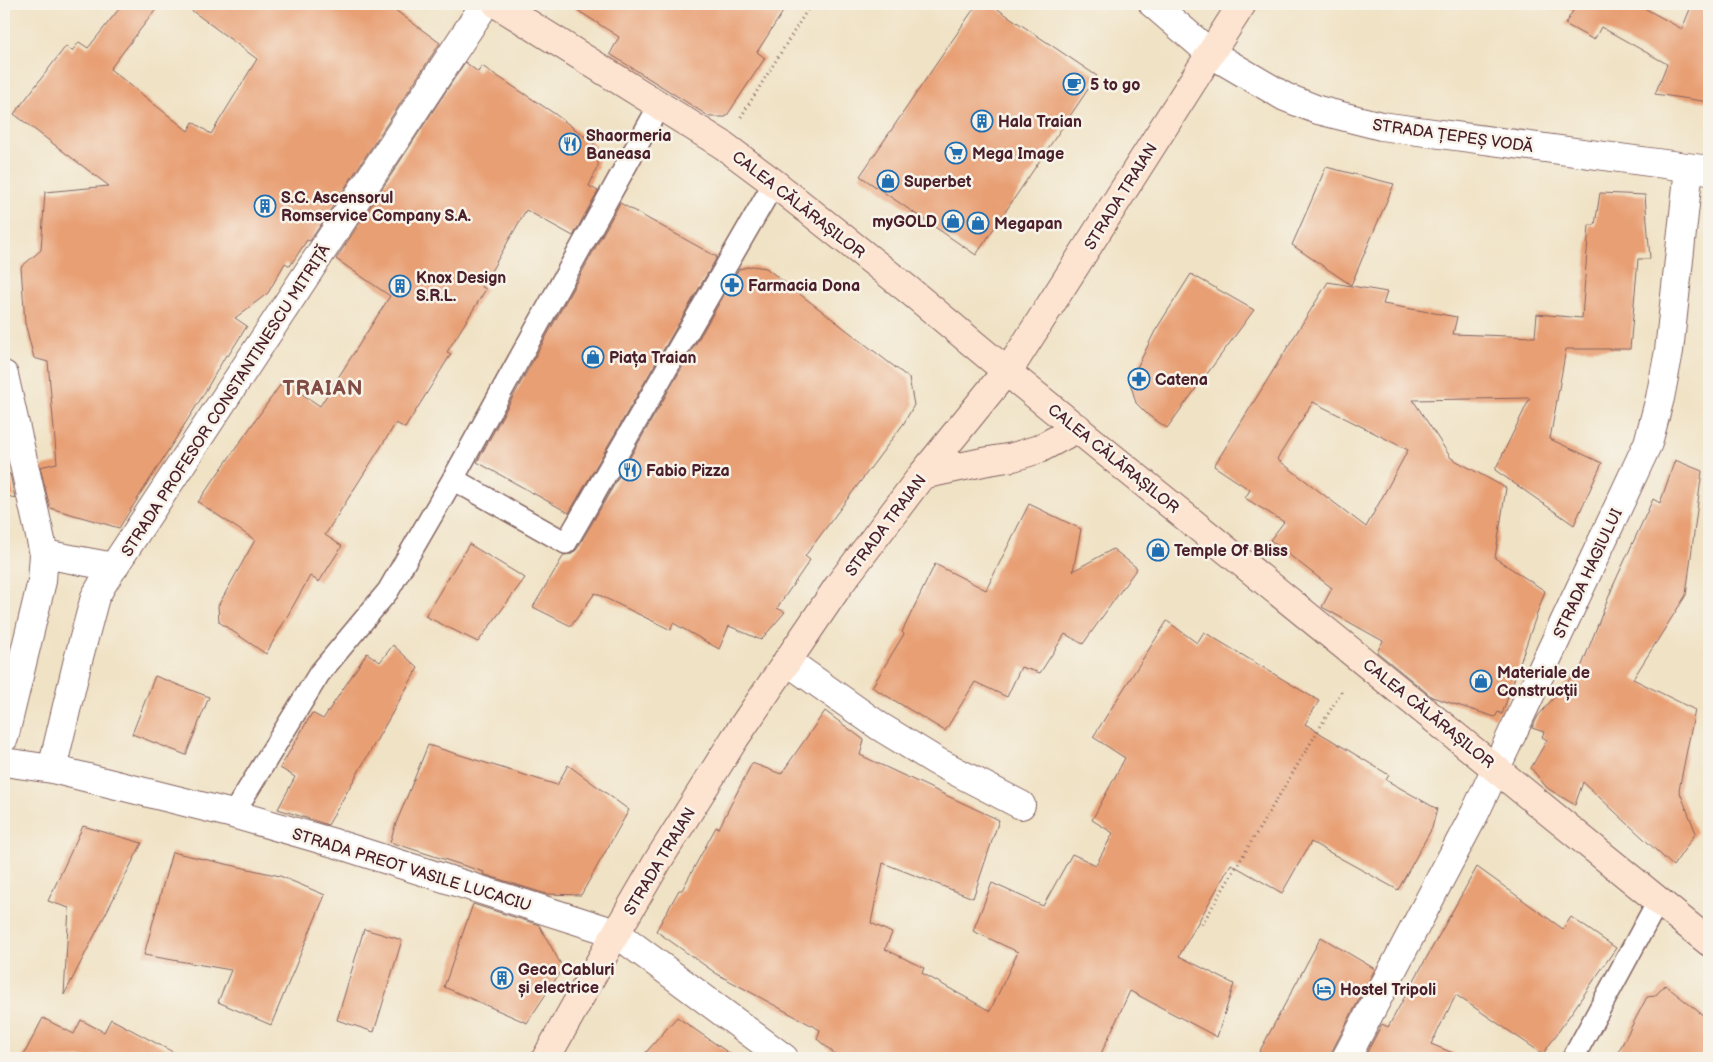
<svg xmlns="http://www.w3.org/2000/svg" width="1713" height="1062" viewBox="0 0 1713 1062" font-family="'Balsamiq Sans',sans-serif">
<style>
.building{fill:#e89f73;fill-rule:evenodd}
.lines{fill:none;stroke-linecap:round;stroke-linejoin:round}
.lane-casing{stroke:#846361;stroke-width:24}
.street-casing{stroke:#846361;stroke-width:30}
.secondary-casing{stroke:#846361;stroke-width:30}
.path{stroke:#846361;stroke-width:3;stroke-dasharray:1 4;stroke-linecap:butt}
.lane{stroke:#fff;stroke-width:21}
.street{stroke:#fff;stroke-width:28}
.secondary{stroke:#fde4d1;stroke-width:28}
.labels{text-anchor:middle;stroke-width:5;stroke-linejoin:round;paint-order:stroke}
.poi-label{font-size:16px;font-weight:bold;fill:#4a1f2b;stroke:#f7f3e8;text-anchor:start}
.street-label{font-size:16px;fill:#4a1f2b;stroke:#f7f3e8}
.district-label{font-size:21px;font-weight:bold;letter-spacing:1px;fill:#814c44;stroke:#f7f3e8}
</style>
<rect width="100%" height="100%" fill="#f7f3e8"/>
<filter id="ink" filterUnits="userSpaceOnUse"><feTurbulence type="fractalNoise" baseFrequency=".02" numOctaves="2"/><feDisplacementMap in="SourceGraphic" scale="10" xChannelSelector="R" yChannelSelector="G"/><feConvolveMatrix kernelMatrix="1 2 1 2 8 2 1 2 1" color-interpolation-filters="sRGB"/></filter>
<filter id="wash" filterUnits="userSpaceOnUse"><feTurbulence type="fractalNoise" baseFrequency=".0096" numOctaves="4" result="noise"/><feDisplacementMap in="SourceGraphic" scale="20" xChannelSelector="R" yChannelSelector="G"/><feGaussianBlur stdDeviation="1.12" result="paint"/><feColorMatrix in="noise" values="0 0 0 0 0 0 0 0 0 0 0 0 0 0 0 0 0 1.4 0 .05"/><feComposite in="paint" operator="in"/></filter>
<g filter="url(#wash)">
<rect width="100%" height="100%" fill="#f0e2c5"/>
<g id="blocks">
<path class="building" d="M123 4H160L110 69 188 131 193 122 211 134 257 59 183 4H387L440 43 310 241 307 240 290 266 285 263 268 293 235 318 247 326 228 356 226 355 202 397 119 528 50 508 40 467 57 463 48 362 34 358 25 323 21 267 41 250 45 192 109 186 14 114 66 46 72 51 79 42 88 48Z
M568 4H788L757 52 765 58 726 117H710L610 54 619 37Z
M977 4H990L1097 76 976 255 860 176Z
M1559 4H1637L1682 29 1692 4H1709V102L1655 94 1667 64 1601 27 1594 40 1565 24 1573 11Z
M465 62 478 72 482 66 555 114 592 142 598 152V166L589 186 598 191 573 236 526 210 482 287 486 289 447 352 451 354 405 428 396 423 325 535 342 546 319 582 310 576 266 654 219 622 218 606 255 540 198 502 283 381 320 406 390 296 336 259Z
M1326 167 1394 184 1351 285 1292 245Z
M1600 193 1645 195 1650 259H1638L1630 349H1566L1550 439 1602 463 1574 525 1495 470 1530 398 1413 400 1451 458 1506 488 1495 558 1545 591 1502 714 1498 712 1495 717 1432 697 1377 652 1383 641 1322 607 1332 588 1270 540 1284 522 1245 498 1250 490 1214 466 1328 282 1387 292 1383 304 1457 317 1453 334 1535 337 1537 314 1582 318 1589 225H1595ZM1313 402 1408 450 1366 527 1277 459Z
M620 203 717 257 569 513 477 462Z
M752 266 766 268 909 378 914 405 904 423 805 556 810 560 777 608 785 612 761 640 729 626 719 649 673 623 671 630 595 593 571 626 533 607 564 555 572 554 577 549 739 269Z
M1191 274 1254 310 1167 428 1148 415 1136 403 1130 382 1155 331Z
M1675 460 1702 471 1686 595 1633 679 1695 710 1679 790 1696 833 1673 866 1583 782 1575 805 1547 788 1531 768 1547 740 1542 737 1544 732 1532 728 1538 716 1582 665 1613 586 1653 499 1660 503Z
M10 474 15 498 4 495V475Z
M1029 504 1081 529 1073 571 1113 549 1137 568 1083 644 1065 634 1040 673 1021 667 1007 697 975 682 945 731 872 687 904 634 902 632 935 564 986 590Z
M469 544 525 578 478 642 425 616Z
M1167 621 1197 643 1204 632 1319 701 1305 724 1389 775 1386 780 1437 809 1432 828 1398 890 1311 842 1282 893 1231 864 1179 956 1234 984 1217 1037 1130 991 1099 1058H840L817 1039 820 1030 717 974 656 931 679 890H682L716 827 719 828 752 763 781 774 825 711 864 740 860 755 999 820 973 898 883 863 871 923 892 933 885 949 924 968 922 973 990 1011 1018 952 973 931 992 883 1043 906 1072 854 1096 865 1113 833 1092 820 1125 758 1093 737Z
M393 645 418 668 328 825 278 809 295 777 280 768 312 713 323 719 367 653 380 662Z
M155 676 209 697 186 755 132 734Z
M428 745 557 785 568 765 629 810 581 895 546 894 483 874 484 872 390 842 395 826Z
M83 826 142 843 64 995 69 908 48 901Z
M172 852 280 876 325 895 271 1025 218 1002 231 970 144 955Z
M1477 867 1563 929 1571 917 1616 948 1543 1054 1456 995 1431 1044 1463 1057V1058H1364L1382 1024 1388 1027Z
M473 904 539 925 563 968 527 1023 444 987Z
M364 929 402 940 374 1032 337 1020Z
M1321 937 1375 969 1332 1051 1330 1058H1256Z
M1665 985 1709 1020V1058H1615L1647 997 1655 996Z
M677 1017 736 1058H641Z
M43 1018 74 1034 81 1020 104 1032 111 1019 184 1058H22Z"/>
</g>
</g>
<g filter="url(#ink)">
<use href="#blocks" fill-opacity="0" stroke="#846361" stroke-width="1"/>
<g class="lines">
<g class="lane-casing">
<path id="lane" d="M453 479 566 543 774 183
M233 814 319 674 388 591 453 479 660 104
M1573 1058 1658 901"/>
</g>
<g class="street-casing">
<path id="street" d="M1153 4 1210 53 1285 97 1318 110 1381 126 1709 170
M4 375 44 554 42 581 4 738
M44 554 114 567
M787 661 879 726 936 761 1021 805
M4 762 52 769 233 814 334 843 616 933 784 1058
M52 769 77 664 95 597 103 583 485 4
M1346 1058 1475 813 1648 443 1660 398 1669 351 1689 168"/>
</g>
<g class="secondary-casing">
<path id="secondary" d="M497 4 723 145 774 183 910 291 1006 371 1709 942
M922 475 983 462 1013 457 1039 449 1078 428
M546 1058 616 933 659 859 735 738 839 585 922 475 1016 359 1242 4"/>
</g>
<path class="path" d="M741 117 811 4
M1202 924 1343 689"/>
<use href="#lane" class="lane"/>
<use href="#street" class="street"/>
<use href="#secondary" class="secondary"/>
</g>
</g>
<defs>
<g id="cafe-ring" transform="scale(1.125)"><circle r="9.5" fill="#f7f3e8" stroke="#1f6fb2" stroke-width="1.5"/><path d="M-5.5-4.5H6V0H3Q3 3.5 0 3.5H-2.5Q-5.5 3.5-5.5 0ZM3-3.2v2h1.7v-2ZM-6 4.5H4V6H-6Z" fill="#1f6fb2"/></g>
<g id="building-ring" transform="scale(1.125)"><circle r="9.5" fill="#f7f3e8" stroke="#1f6fb2" stroke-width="1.5"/><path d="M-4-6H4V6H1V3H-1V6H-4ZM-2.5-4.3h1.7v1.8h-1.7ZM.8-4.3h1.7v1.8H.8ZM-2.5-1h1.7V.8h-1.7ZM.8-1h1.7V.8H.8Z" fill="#1f6fb2"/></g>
<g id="restaurant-ring" transform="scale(1.125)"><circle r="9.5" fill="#f7f3e8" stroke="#1f6fb2" stroke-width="1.5"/><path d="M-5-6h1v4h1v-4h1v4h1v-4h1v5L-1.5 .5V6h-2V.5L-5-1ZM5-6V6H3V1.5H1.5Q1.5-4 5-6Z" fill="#1f6fb2"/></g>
<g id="supermarket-ring" transform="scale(1.125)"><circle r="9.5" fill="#f7f3e8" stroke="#1f6fb2" stroke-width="1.5"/><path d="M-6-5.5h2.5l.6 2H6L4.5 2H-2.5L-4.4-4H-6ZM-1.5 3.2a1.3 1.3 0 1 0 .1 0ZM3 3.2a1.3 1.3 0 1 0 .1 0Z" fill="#1f6fb2"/></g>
<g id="shop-ring" transform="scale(1.125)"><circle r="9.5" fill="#f7f3e8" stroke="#1f6fb2" stroke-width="1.5"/><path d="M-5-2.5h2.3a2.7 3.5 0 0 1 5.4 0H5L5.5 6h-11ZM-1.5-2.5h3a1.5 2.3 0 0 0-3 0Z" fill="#1f6fb2"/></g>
<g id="pharmacy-ring" transform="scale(1.125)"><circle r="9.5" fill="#f7f3e8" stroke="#1f6fb2" stroke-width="1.5"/><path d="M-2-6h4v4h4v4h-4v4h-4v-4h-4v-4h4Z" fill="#1f6fb2"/></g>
<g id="hotel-ring" transform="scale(1.125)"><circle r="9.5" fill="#f7f3e8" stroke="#1f6fb2" stroke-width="1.5"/><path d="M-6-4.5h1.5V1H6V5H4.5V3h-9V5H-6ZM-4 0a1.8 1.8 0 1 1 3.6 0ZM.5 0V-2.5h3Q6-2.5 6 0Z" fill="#1f6fb2"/></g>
</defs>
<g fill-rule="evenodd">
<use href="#cafe-ring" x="1074" y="84"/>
<use href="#building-ring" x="982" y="121"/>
<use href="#restaurant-ring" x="570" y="144"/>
<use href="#supermarket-ring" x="956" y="153"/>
<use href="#shop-ring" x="888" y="181"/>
<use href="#building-ring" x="265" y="206"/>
<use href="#shop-ring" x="953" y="221"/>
<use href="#shop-ring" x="978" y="223"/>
<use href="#pharmacy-ring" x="732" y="285"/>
<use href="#building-ring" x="400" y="286"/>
<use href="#shop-ring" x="593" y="357"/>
<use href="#pharmacy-ring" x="1139" y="379"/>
<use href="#restaurant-ring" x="630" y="470"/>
<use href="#shop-ring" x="1158" y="550"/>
<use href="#shop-ring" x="1481" y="681"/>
<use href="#building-ring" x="502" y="978"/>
<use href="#hotel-ring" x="1324" y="989"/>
</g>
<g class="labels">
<g class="poi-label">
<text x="1090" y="90">5 to go</text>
<text x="998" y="127">Hala Traian</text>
<text x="586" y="141">Shaormeria<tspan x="586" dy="18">Baneasa</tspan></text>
<text x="972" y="159">Mega Image</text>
<text x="904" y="187">Superbet</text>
<text x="281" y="203">S.C. Ascensorul<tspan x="281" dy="18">Romservice Company S.A.</tspan></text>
<text x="937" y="227" text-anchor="end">myGOLD</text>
<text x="994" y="229">Megapan</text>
<text x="416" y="283">Knox Design<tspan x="416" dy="18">S.R.L.</tspan></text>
<text x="748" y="291">Farmacia Dona</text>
<text x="609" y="363">Piața Traian</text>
<text x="1155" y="385">Catena</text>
<text x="646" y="476">Fabio Pizza</text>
<text x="1174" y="556">Temple Of Bliss</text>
<text x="1497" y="678">Materiale de<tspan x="1497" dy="18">Construcții</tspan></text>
<text x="518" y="975">Geca Cabluri<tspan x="518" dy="18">și electrice</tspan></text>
<text x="1340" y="995">Hostel Tripoli</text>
</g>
<g class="street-label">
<text transform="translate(1453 135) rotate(8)" y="6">STRADA ȚEPEȘ VODĂ</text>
<text transform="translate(1120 196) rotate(-58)" y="6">STRADA TRAIAN</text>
<text transform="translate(799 204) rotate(38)" y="6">CALEA CĂLĂRAȘILOR</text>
<text transform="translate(225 400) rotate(-57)" y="6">STRADA PROFESOR CONSTANTINESCU MITRIȚĂ</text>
<text transform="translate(1114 458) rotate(39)" y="6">CALEA CĂLĂRAȘILOR</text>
<text transform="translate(885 525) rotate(-53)" y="6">STRADA TRAIAN</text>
<text transform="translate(1587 573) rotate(-65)" y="6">STRADA HAGIULUI</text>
<text transform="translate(1429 713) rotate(39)" y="6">CALEA CĂLĂRAȘILOR</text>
<text transform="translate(659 861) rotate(-59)" y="6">STRADA TRAIAN</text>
<text transform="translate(412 869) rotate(17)" y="6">STRADA PREOT VASILE LUCACIU</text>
</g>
<g class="district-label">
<text x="323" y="395">TRAIAN</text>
</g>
</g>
<rect width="1713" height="1062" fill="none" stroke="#f7f3e8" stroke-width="20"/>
</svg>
